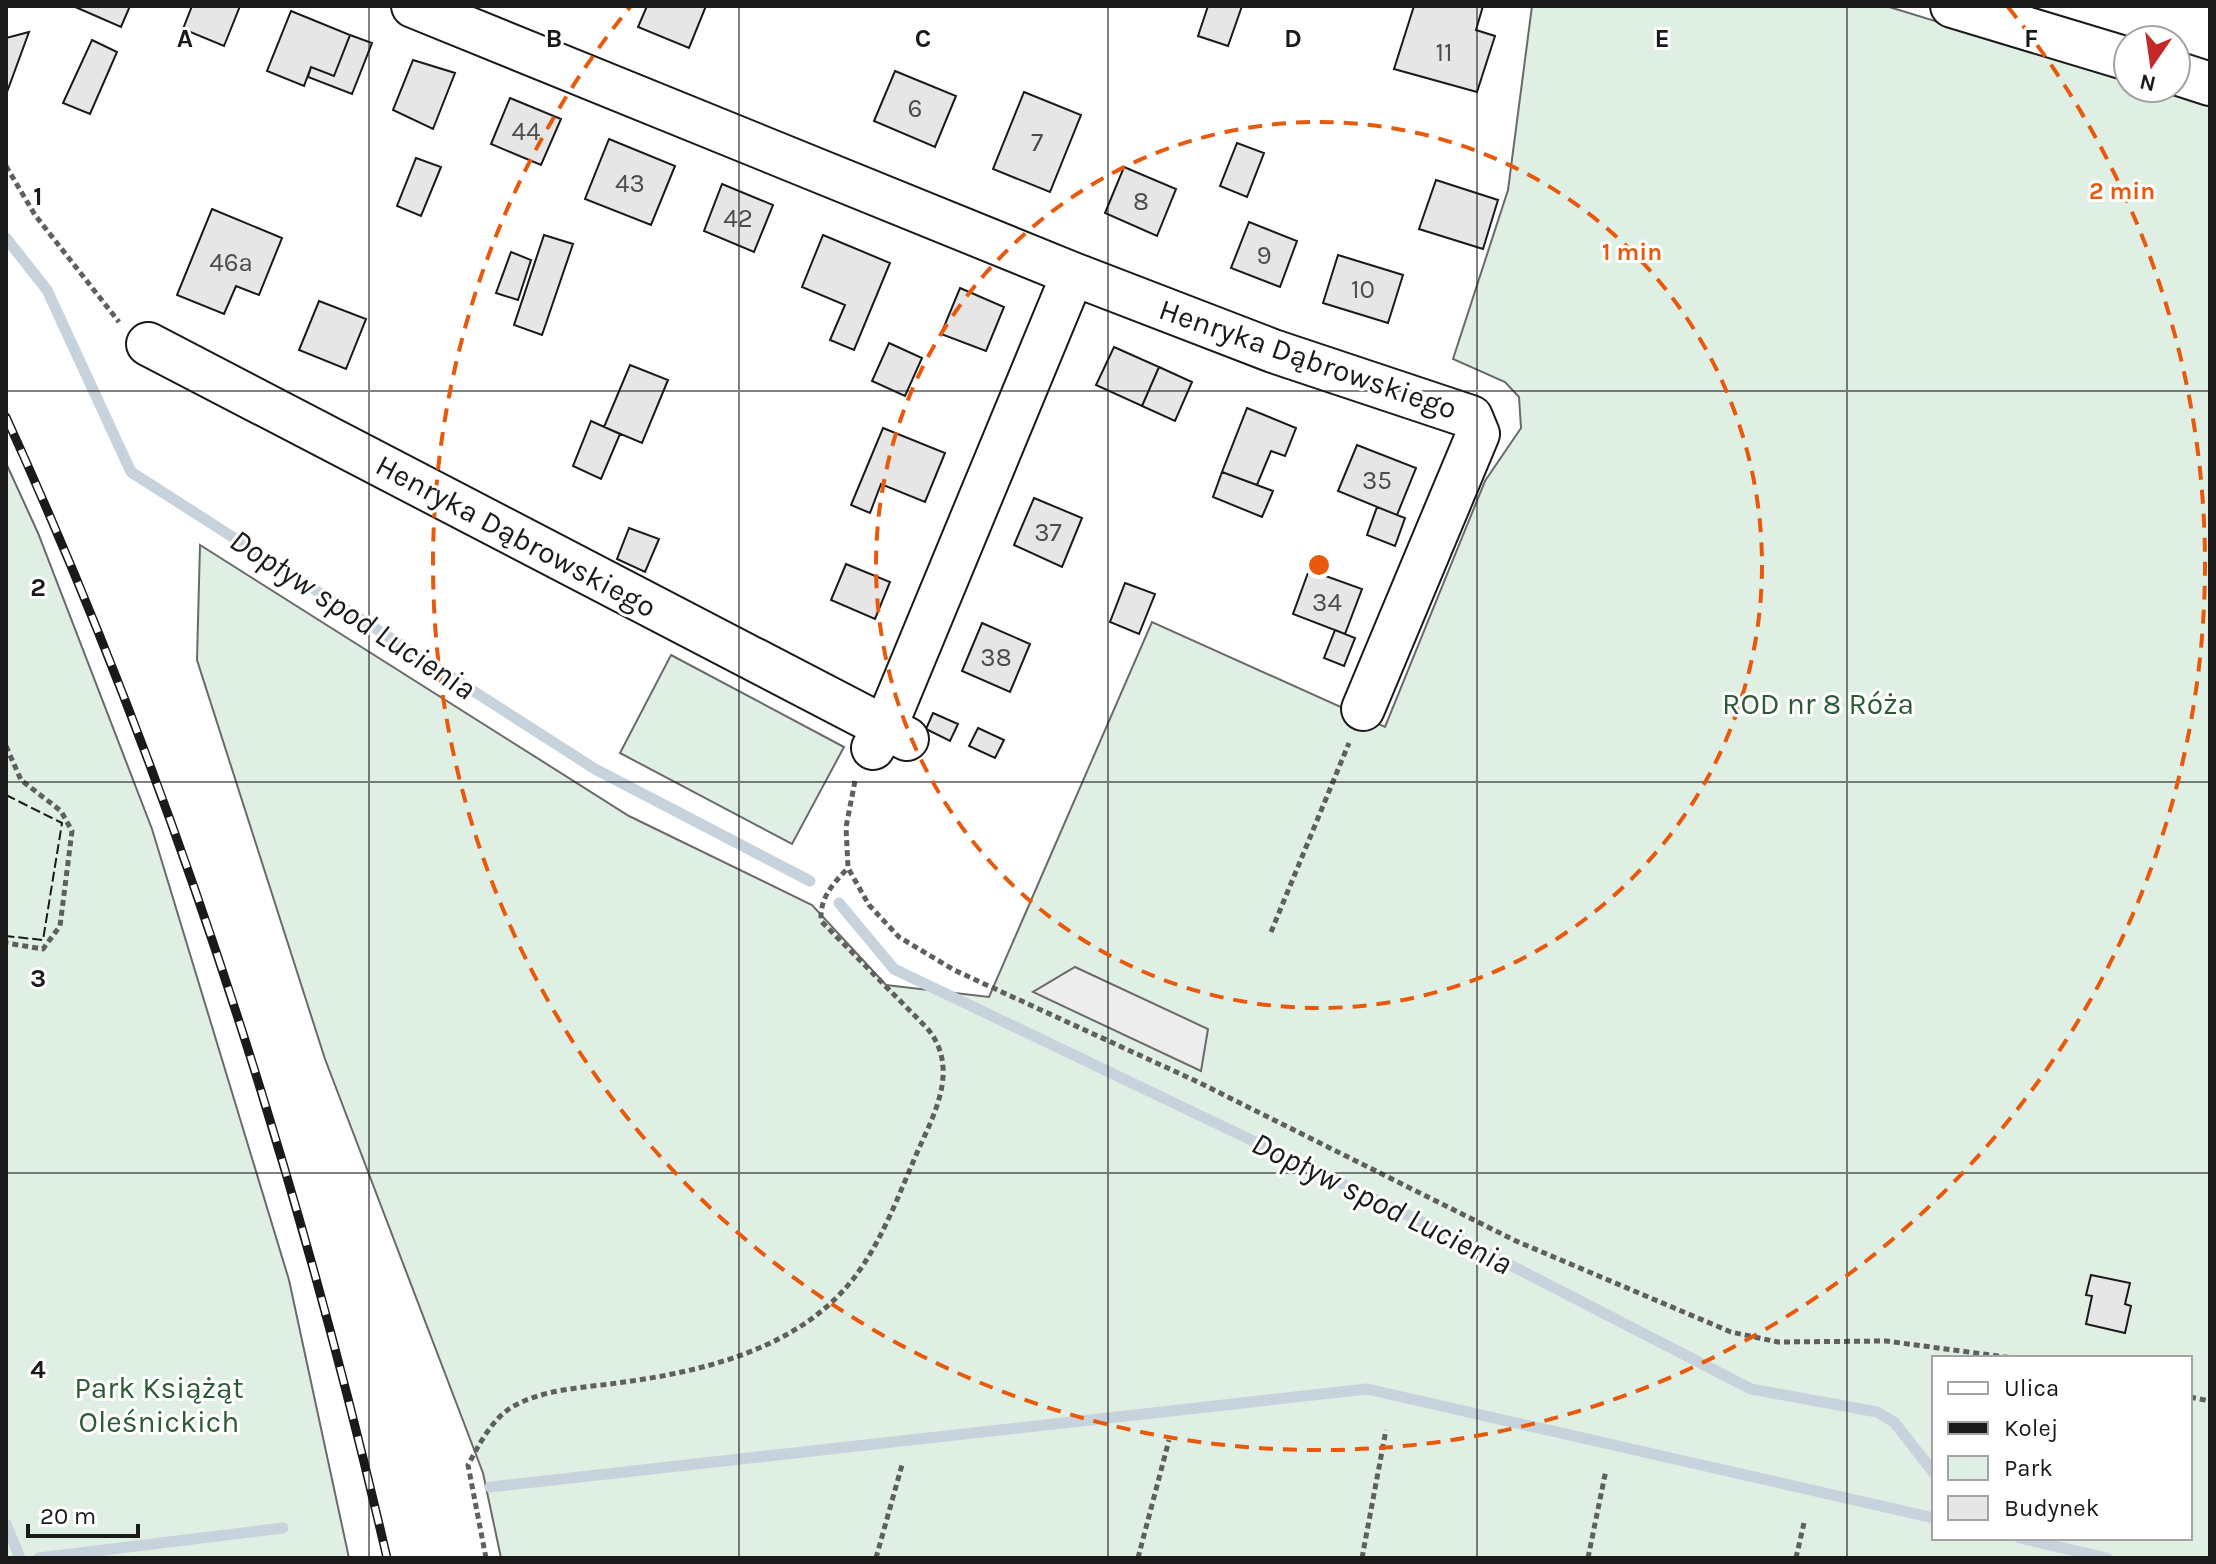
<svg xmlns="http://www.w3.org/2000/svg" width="2216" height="1564" viewBox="0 0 2216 1564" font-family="Karla,sans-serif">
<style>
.green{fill:#e0efe3;stroke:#6a6a6a;stroke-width:2;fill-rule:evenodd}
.parking{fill:#ededed;stroke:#6a6a6a;stroke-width:2}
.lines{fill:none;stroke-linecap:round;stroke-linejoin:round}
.stream{stroke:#c6d2dc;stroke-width:11}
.building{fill:#e6e6e6;stroke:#1a1a1a;stroke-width:2}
.minor-casing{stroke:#1a1a1a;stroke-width:46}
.path{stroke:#5f5f5f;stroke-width:5;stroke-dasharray:6 4;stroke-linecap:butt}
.minor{stroke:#fff;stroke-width:42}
.rail-casing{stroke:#1a1a1a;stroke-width:9}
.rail{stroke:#fff;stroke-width:6;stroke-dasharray:18;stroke-linecap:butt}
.fence{stroke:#1a1a1a;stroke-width:2;stroke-dasharray:10 4;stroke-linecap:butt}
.grid{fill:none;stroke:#1a1a1a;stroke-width:2;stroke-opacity:0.55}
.ring{fill:none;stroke:#e8590c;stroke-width:4;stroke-dasharray:14 10}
.labels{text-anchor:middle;stroke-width:6;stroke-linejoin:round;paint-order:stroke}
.number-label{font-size:26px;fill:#4d4d4d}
.street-label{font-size:30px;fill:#1a1a1a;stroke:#fff}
.park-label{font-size:30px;fill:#2b5a34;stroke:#fff}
.water-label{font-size:32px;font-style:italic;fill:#1a1a1a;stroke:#fff}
.grid-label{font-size:26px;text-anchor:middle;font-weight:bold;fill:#1a1a1a;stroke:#fff;stroke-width:6;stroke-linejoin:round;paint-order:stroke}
.centre{fill:#e8590c;stroke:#fff;stroke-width:4}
.ring-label{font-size:24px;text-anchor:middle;font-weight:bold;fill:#e8590c;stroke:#fff;stroke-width:6;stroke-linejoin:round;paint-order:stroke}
</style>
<rect width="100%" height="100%" fill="#fff"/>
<path class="green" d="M1532 6H1886L2128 80V88H2153L2210 106V1558H501L483 1473 325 1059 197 660 200 545 629 816 812 905 886 985 989 997 1152 622 1385 727 1485 481 1521 428 1519 397 1505 382 1453 359 1508 190ZM1934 1358H2190V1538H1934Z
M6 463 38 533 152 829 289 1280 349 1558H6Z
M671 655 844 747 792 844 620 753Z"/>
<path class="parking" d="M1075 967 1208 1029 1201 1071 1033 992Z"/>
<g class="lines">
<path class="stream" d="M6 238 47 290 131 472 595 769 810 881
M839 903 894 969 1483 1251 1751 1389 1877 1412 1894 1422 1934 1473
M490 1487 1367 1389 1934 1518
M6 1524 20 1558
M2020 1538 2107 1558
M39 1558 283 1528"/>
</g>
<path class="building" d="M73 6H130L121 27Z
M192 6H240L224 46 183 29Z
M647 6H706L689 48 638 27Z
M1208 6H1242L1228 46 1198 36Z
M1414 6H1483L1476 30 1495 36 1477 92 1394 69Z
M291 11 350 35 334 76 311 67 304 86 267 71Z
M29 32 7 92H6V38Z
M350 35 372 43 352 94 308 77 311 67 334 76Z
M92 40 117 52 90 114 63 103Z
M413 60 455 73 433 129 393 110Z
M895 71 956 96 935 147 874 121Z
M1024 92 1081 115 1050 192 993 169Z
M510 98 561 119 541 165 491 144Z
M609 139 675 166 651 225 585 199Z
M1237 143 1264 153 1247 197 1220 186Z
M416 158 441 167 421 216 397 206Z
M1124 167 1176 189 1157 236 1105 213Z
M1436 180 1498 200 1483 249 1419 229Z
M722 184 773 205 754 252 704 231Z
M212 209 282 238 259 295 236 286 224 314 177 295Z
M1249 222 1297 241 1280 287 1231 268Z
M544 235 573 244 542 335 514 325Z
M823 235 890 263 854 350 830 340 845 305 802 287Z
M511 252 531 260 518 300 496 293Z
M1338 255 1403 275 1388 323 1323 303Z
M960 288 1004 307 986 351 941 334Z
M319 301 366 319 346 369 299 350Z
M889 343 922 358 905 396 872 381Z
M1114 347 1159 367 1142 406 1096 385Z
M630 365 668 380 642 443 604 427Z
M1159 367 1192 382 1175 421 1142 406Z
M1247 408 1296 428 1285 456 1271 451 1257 485 1222 472Z
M591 421 620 434 601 479 573 466Z
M883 428 945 453 925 502 881 484 870 513 851 505Z
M1357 445 1416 468 1397 515 1338 491Z
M1222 472 1273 491 1262 517 1213 497Z
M1034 498 1082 518 1062 567 1014 545Z
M1377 507 1405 518 1395 546 1367 535Z
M629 528 659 539 645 572 617 559Z
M846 564 890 582 875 619 831 600Z
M1309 570 1362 589 1345 634 1293 614Z
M1125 583 1155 594 1139 634 1110 622Z
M982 623 1030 644 1010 692 962 671Z
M1335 630 1355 638 1344 666 1324 658Z
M933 713 958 724 950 741 926 729Z
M978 728 1004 740 995 758 969 746Z
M2091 1275 2130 1283 2125 1304 2131 1306 2125 1333 2086 1324 2092 1296 2086 1295Z"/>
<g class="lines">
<g class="minor-casing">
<path id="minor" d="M413 6 1073 274 1273 351 1471 417 1478 434 1363 709
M1952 6 2128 59
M2176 73 2210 84
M148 344 907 739
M873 748 885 728 1073 274"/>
</g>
<path class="path" d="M6 166 35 215 119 322
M6 746 21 780 61 811 72 831 60 926 43 949 6 943
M855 781 846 827 848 868 869 905 899 937 954 970 1198 1082 1516 1241 1731 1332 1778 1342 1886 1341 2013 1358
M1271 932 1349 743
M2190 1397 2210 1401
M486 1558 468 1465C479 1445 491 1420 512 1407 543 1389 582 1388 617 1383 694 1373 783 1353 839 1295 878 1256 898 1195 920 1146 938 1107 958 1065 927 1028L821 921C820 897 832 885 848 868
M876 1558 902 1465
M1138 1558 1169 1440
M1362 1558 1386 1430
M1588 1558 1606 1470
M1796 1558 1804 1523"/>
<use href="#minor" class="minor"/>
<g class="rail-casing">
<path id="rail" d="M6 417C173 784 296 1166 387 1558"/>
</g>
<use href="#rail" class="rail"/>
<path class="fence" d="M6 795 62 823 43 940 6 936"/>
</g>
<path class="grid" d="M369 6V1558M739 6V1558M1108 6V1558M1477 6V1558M1847 6V1558M6 391H2210M6 782H2210M6 1173H2210"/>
<g class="ring">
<circle cx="1319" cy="565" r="443"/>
<path d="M2008 7A886 886 0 1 1 630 7"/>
</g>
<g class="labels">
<g class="number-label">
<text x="1444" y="61">11</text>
<text x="915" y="117">6</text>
<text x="526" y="140">44</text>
<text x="1037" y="151">7</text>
<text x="630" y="192">43</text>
<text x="1141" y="210">8</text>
<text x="738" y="227">42</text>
<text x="1264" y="264">9</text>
<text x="231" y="271">46a</text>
<text x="1363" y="298">10</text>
<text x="1377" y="489">35</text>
<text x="1048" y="541">37</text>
<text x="1327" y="611">34</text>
<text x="996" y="666">38</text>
</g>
<g class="street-label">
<text transform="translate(1308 359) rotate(19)" y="10">Henryka Dąbrowskiego</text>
<text transform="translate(516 536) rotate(28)" y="10">Henryka Dąbrowskiego</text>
</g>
<g class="park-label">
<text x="1818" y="714">ROD nr 8 Róża</text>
<text x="159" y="1398">Park Książąt<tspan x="159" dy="34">Oleśnickich</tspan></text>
</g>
<g class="water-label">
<text transform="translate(353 614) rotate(33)" y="11">Dopływ spod Lucienia</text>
<text transform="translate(1382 1203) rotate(26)" y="11">Dopływ spod Lucienia</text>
</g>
</g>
<g class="grid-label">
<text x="185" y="47">A</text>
<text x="554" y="47">B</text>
<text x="923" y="47">C</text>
<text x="1293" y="47">D</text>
<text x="1662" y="47">E</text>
<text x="2031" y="47">F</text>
<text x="38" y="205">1</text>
<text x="38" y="596">2</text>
<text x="38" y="987">3</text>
<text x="38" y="1378">4</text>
</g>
<circle cx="1319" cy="565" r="12" class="centre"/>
<g class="ring-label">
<text x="2122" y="199">2 min</text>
<text x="1632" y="260">1 min</text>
</g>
<rect width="2216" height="1564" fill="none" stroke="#1a1a1a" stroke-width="16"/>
<rect x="1932" y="1356" width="260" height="184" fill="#ffffff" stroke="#a3a3a3" stroke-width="2"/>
<rect x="1948" y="1382" width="40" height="12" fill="#ffffff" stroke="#a3a3a3" stroke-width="2"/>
<text x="2004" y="1396" font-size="24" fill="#1a1a1a">Ulica</text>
<rect x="1948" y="1422" width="40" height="12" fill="#1a1a1a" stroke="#a3a3a3" stroke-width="2"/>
<text x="2004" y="1436" font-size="24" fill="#1a1a1a">Kolej</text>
<rect x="1948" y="1456" width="40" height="24" fill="#e0efe3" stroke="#a3a3a3" stroke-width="2"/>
<text x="2004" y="1476" font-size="24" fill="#1a1a1a">Park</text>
<rect x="1948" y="1496" width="40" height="24" fill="#e6e6e6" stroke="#a3a3a3" stroke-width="2"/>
<text x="2004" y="1516" font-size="24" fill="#1a1a1a">Budynek</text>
<g transform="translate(2152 64) rotate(193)"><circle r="38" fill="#ffffff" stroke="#a3a3a3" stroke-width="2"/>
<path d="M0-6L14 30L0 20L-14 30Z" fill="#c62828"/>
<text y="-12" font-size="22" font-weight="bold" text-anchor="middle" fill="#1a1a1a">N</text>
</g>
<path d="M28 1524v12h110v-12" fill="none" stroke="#1a1a1a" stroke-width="4"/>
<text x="40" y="1524" font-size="24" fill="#1a1a1a" stroke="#ffffff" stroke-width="6" paint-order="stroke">20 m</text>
</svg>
